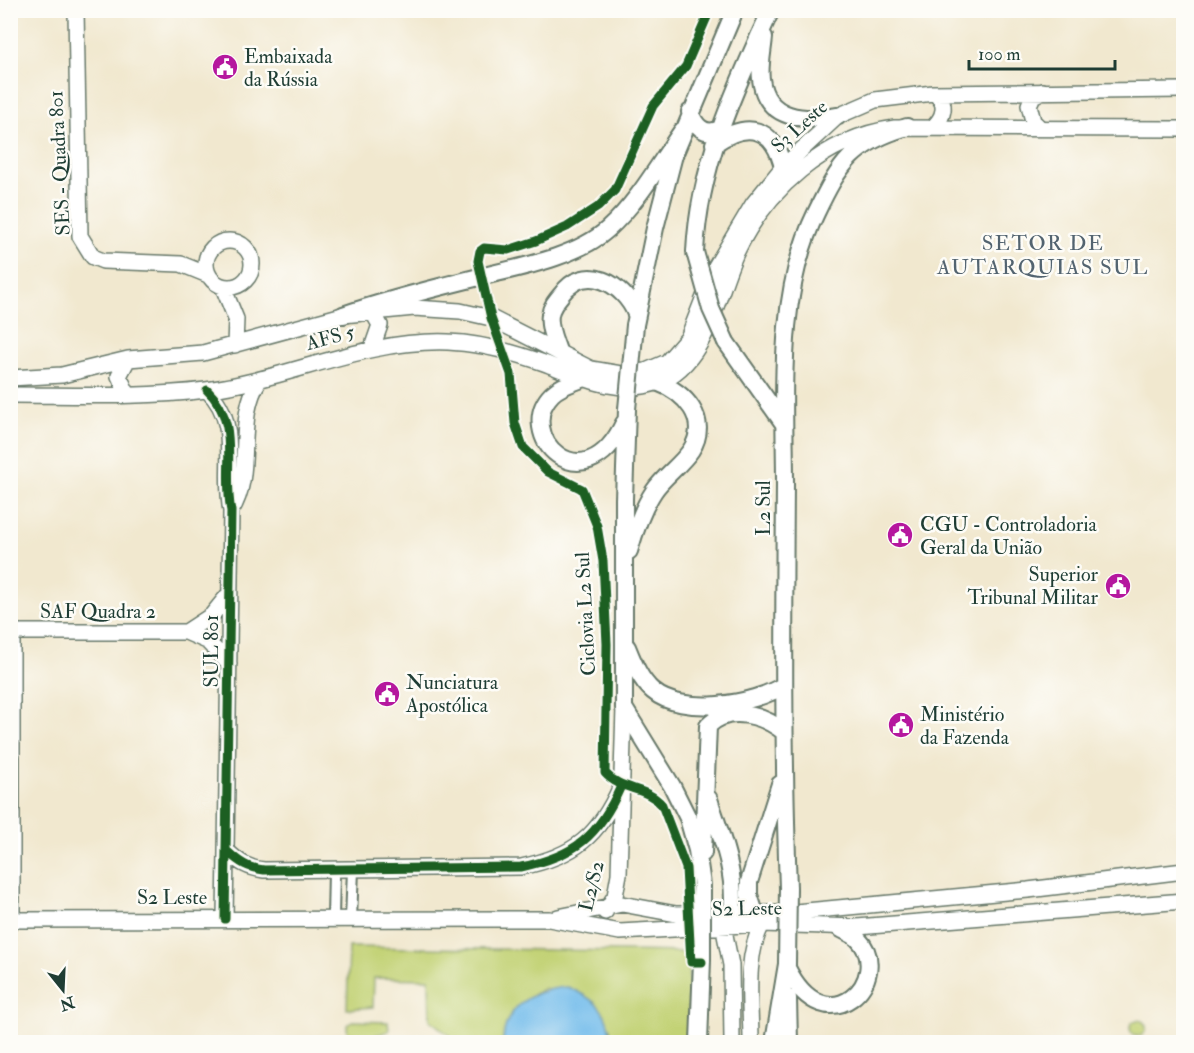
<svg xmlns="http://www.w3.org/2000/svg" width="1194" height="1053" viewBox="0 0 1194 1053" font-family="'IM FELL Double Pica',serif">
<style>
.green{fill:#c2d275;stroke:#708854;stroke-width:1.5}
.water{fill:#72bceb;stroke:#487c90;stroke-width:1.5}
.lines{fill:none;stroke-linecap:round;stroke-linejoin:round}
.street-casing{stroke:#68796a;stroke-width:14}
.secondary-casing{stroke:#68796a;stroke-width:18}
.primary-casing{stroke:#68796a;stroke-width:20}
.street{stroke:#fff;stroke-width:10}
.secondary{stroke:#fff;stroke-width:15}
.primary{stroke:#fff;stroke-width:16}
.primary-bridge-casing{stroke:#68796a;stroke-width:20;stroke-linecap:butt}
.primary-bridge{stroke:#fff;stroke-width:16}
.cycleway-casing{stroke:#fdfcf7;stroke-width:13}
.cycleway{stroke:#1b5e20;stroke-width:9}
.labels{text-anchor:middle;stroke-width:5;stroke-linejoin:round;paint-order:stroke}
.poi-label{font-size:20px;fill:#1f3d34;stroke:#fdfcf7;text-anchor:start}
.street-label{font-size:20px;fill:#1f3d34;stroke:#fdfcf7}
.neighbourhood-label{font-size:21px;letter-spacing:1.5px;fill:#536470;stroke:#fdfcf7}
</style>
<rect width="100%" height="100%" fill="#fdfcf7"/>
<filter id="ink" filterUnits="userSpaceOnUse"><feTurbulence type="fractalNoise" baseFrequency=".0167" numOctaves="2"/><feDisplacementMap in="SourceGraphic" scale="12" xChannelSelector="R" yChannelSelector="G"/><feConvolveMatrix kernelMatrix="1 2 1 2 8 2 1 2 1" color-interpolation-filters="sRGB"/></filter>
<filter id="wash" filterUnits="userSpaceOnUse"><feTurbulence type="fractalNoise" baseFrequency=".008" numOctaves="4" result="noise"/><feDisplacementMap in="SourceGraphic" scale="24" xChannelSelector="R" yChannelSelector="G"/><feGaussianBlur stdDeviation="1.35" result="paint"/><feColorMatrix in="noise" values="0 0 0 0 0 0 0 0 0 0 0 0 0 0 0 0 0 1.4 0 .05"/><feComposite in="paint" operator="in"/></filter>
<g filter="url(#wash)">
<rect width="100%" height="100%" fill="#f1e8cf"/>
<path class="green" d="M349 947 689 952 688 1042H611L610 1029 545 988C523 1000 503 1015 503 1042H451V1037L430 1020 429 979 374 978 373 1007 347 1009Z
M1130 1028a8 8 0 1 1 16 0a8 8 0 1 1-16 0Z
M352 1021 388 1022 389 1031 355 1042 348 1039 347 1025Z"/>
<path class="water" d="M568 987C596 1000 609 1009 611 1042H503C504 1005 535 989 568 987Z"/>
</g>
<g filter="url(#ink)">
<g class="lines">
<g class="street-casing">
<path id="street" d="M333 919 334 870
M351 919 353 870"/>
</g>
<g class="secondary-casing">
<path id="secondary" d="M76 10 80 236 93 257 103 261 181 264 208 275
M1039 127 1033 121 1029 105 1033 96 1043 91
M932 128C944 118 949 102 933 93
M206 264a23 23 0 1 1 46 0a23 23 0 1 1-46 0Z
M223 287 236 319 235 345
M372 311 380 325 372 348
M10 378 62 375 128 359 203 353 343 315 414 308 460 311 491 318 591 369 621 374 646 371 667 362 688 338 716 266 753 204 783 167 838 116 875 100 933 93 1184 90
M207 390C242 423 222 469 231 511L225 919
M127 393 119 376 128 359
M10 395C75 395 142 398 206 390 289 379 364 339 448 342 480 343 513 352 544 363 579 376 619 397 658 382 708 363 716 296 736 253 766 190 824 138 895 128L1184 129
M231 511C256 471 233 420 260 379
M10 632H186L207 641 229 664
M12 632V920
M186 632 212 615 229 594
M228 852C240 863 248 868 264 870L521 867C575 856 599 836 621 786
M605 912 615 896 619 874 624 708
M558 917 622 904 676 914 785 913 1028 890 1184 871
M10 920 549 919 620 932 762 924 857 927 1184 901
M723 925 731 965 732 1042
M751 1042C751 1004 744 959 762 924"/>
</g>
<g class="primary-casing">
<path id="primary" d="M764 37C763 50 759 66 761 79 766 121 806 121 838 116
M690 112C695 125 704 137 720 129
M714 144C747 121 773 126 783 167
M695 252C699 165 735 89 771 10
M343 315C386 300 431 289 475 278 516 268 576 258 608 229 638 202 659 164 682 131
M635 325 655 228 674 155 735 10
M726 342 784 424
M558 351C554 339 548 327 550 315 551 307 556 301 561 295 585 261 624 284 636 314
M582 379C572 383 560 386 552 394 513 433 583 508 624 423
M627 409 624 499V708L672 786 688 818 697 850 702 885
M629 551C635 530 642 509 654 491 664 476 681 465 691 450 711 419 684 392 657 382
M627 647C633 662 640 680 653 691 682 716 754 705 784 685
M709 799C721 836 737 874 732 913
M703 853 708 726C729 704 765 716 784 732
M788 888C783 754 784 619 785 485 785 397 776 295 816 213 840 163 853 143 907 127
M755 913 749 895V882L780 784
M787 968C827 1049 895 977 858 939 853 934 844 931 838 927
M788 998 789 1042
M699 1042 702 960
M774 1042 787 964"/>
</g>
<use href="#street" class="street"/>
<use href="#secondary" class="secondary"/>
<use href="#primary" class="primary"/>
<g class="primary-bridge-casing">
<path id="primary-bridge" d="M695 252 711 309 726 342
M627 409 635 325
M702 960V885
M787 963 788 888"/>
</g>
<use href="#primary-bridge" class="primary-bridge"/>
<g class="cycleway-casing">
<path id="cycleway" d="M207 390C242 423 222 469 231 511L225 919
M228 852C240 863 248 868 264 870L521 867C575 856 599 836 621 786
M702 962H691L686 868 662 805C646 786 621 791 605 773L607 644 603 561 597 526 582 489 548 472 523 447 515 423 511 374 491 318 478 261 480 251 484 248 508 250 536 241 567 227 598 207 615 190 653 106 686 66 710 10"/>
</g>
<use href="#cycleway" class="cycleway"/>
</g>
</g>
<defs>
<g id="civic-disc" transform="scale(1.35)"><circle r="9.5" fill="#b5179e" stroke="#fdfcf7"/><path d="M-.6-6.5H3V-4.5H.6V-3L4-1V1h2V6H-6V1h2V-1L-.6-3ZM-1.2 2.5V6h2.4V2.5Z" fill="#fff"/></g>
</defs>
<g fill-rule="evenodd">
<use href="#civic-disc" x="225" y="67"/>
<use href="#civic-disc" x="900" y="535"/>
<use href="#civic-disc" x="1118" y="586"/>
<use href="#civic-disc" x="387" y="694"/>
<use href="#civic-disc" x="901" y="725"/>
</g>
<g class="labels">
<g class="poi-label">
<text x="244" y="63">Embaixada<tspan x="244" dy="23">da Rússia</tspan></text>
<text x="920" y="531">CGU - Controladoria<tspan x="920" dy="23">Geral da União</tspan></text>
<text x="1098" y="581" text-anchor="end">Superior<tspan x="1098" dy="23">Tribunal Militar</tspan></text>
<text x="406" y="689">Nunciatura<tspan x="406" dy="23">Apostólica</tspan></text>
<text x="920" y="721">Ministério<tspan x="920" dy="23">da Fazenda</tspan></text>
</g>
<g class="street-label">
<text transform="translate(799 126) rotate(-42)" y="7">S3 Leste</text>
<text transform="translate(59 163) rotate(-93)" y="7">SES - Quadra 801</text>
<text transform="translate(330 337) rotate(-15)" y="7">AFS 5</text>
<text transform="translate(763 508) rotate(-90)" y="7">L2 Sul</text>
<text x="98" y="618">SAF Quadra 2</text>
<text transform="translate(585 614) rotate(-93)" y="7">Ciclovia L2 Sul</text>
<text transform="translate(211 651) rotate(-90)" y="7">SUL 801</text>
<text transform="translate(591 886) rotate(-76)" y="7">L2/S2</text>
<text x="172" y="904">S2 Leste</text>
<text transform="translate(747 908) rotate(-1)" y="7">S2 Leste</text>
</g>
<g class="neighbourhood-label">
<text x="1043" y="250">SETOR DE<tspan x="1043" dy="24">AUTARQUIAS SUL</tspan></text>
</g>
</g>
<rect width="1194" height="1053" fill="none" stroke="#fdfcf7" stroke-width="36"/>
<g transform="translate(63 990) rotate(162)" stroke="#fdfcf7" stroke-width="4.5" paint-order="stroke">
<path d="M0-4.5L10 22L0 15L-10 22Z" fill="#1f3d34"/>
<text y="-9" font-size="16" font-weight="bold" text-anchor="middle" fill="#1f3d34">N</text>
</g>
<path d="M969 60v9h146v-9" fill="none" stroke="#1f3d34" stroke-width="3"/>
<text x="978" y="60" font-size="18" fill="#1f3d34" stroke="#fdfcf7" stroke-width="4.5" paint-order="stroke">100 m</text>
</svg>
